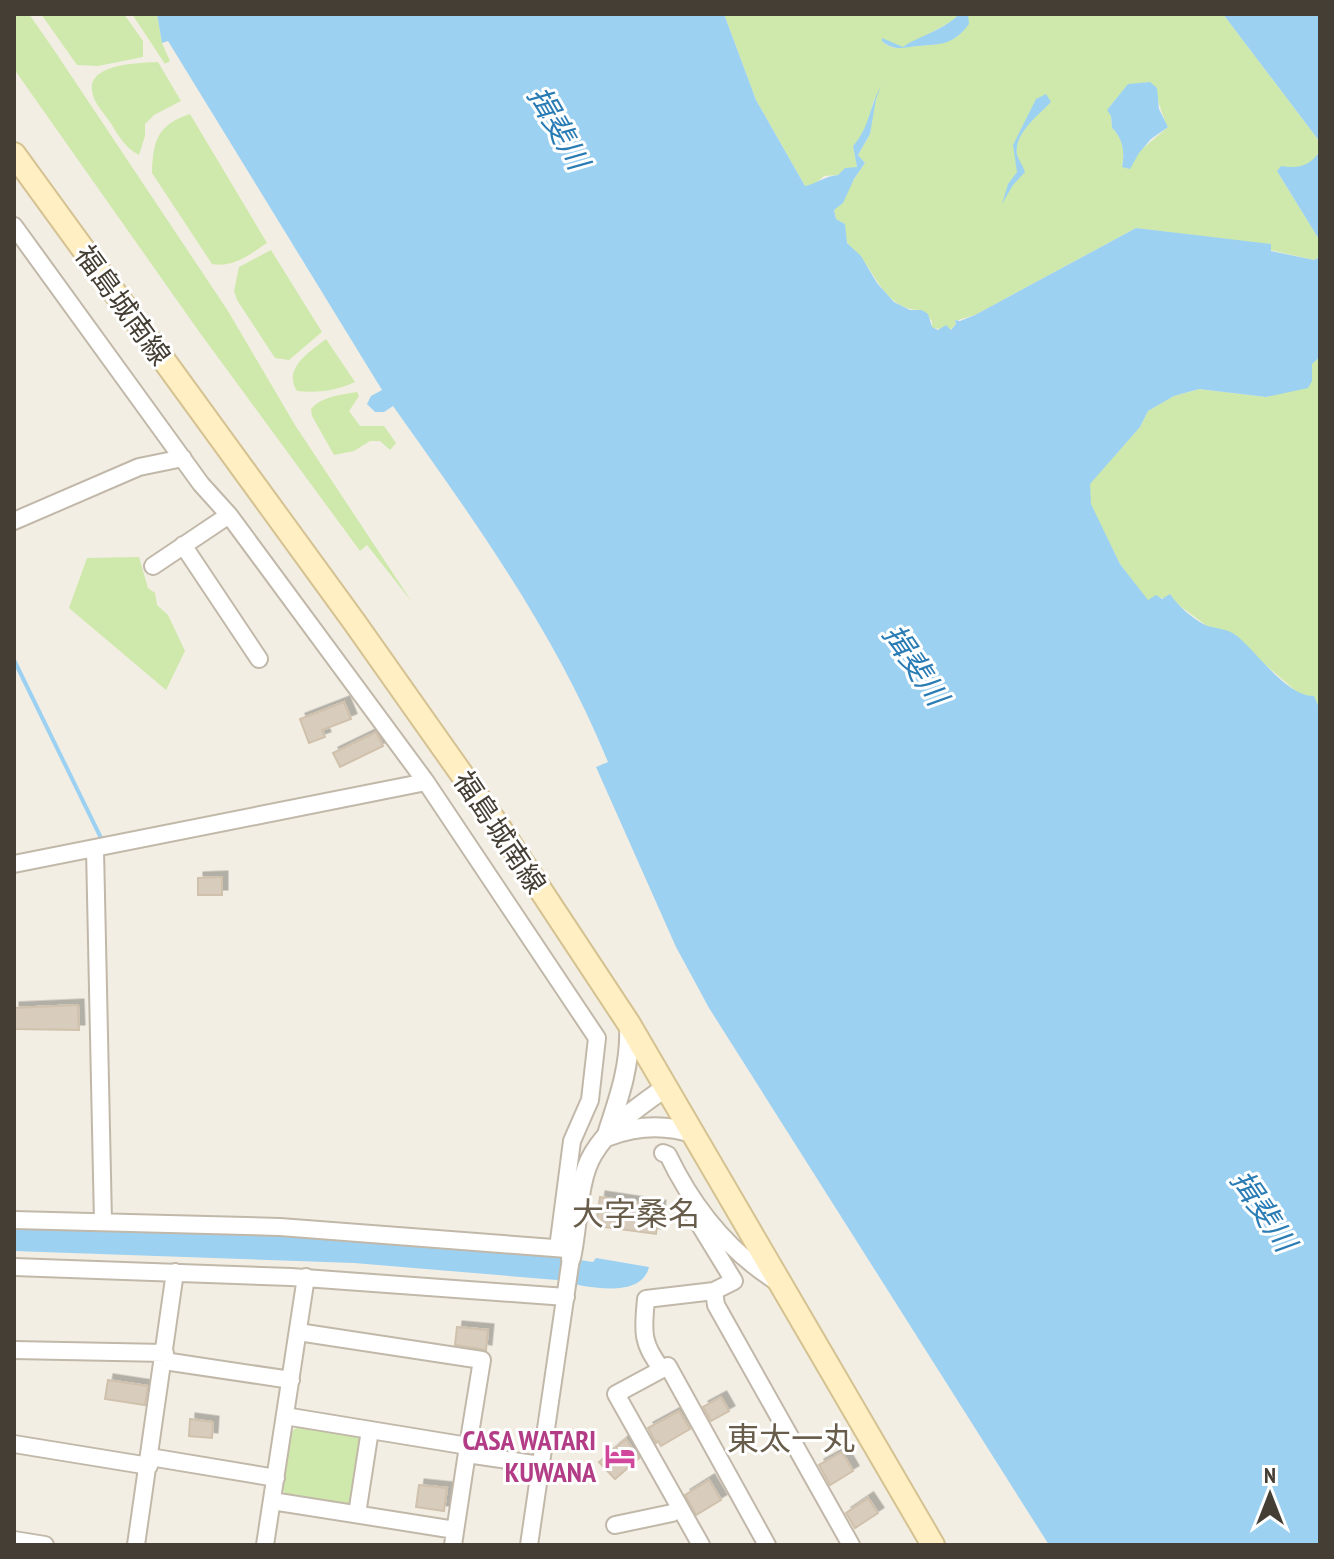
<svg xmlns="http://www.w3.org/2000/svg" width="1334" height="1559" viewBox="0 0 1334 1559" font-family="'PT Sans Narrow','Noto Sans JP',sans-serif">
<style>
.green{fill:#cee9ab;fill-rule:evenodd}
.water{fill:#9dd1f2}
.lines{fill:none;stroke-linecap:round;stroke-linejoin:round}
.stream{stroke:#9dd1f2;stroke-width:4}
.building{fill:#d8ccbc;stroke:#d0c1ac;stroke-width:2;filter:url(#shadow)}
.minor-casing{stroke:#c1b8a9;stroke-width:20}
.tertiary-casing{stroke:#c1b8a9;stroke-width:22}
.secondary-casing{stroke:#d5c292;stroke-width:26}
.minor{stroke:#fff;stroke-width:16}
.tertiary{stroke:#fff;stroke-width:18}
.secondary{stroke:#ffefc2;stroke-width:22}
.labels{text-anchor:middle;stroke-width:6;stroke-linejoin:round;paint-order:stroke}
.street-label{font-size:28px;fill:#453e34;stroke:#fff}
.hotel-label{font-size:28px;font-weight:bold;fill:#b23c85;stroke:#fff;text-anchor:end}
.water-label{font-size:30px;font-style:italic;fill:#2a7cb4;stroke:#fff}
.quarter-label{font-size:32px;fill:#685c4a;stroke:#fff}
</style>
<defs>
<filter id="shadow"><feDropShadow dx="5.5" dy="-5.5" stdDeviation="0" flood-color="#0004"/></filter>
</defs>
<rect width="100%" height="100%" fill="#f3eee4"/>
<path class="green" d="M14 14H29L54 50 228 311 295 425 412 602 367 545 360 551 200 333 14 69Z
M41 14H124L143 41V57L98 66 77 65Z
M132 14H157L162 43 170 61 165 64Z
M724 14H959L956 19 903 48 883 39 882 41C895 53 904 46 919 46 940 45 969 40 968 14H1223L1320 142C1320 165 1300 169 1281 167L1277 171 1320 241V257L1314 260 1270 250 1271 245 1136 228 975 315 955 321 956 324 950 330 932 328V321L922 310C889 311 878 280 861 257 858 252 851 250 848 244 845 239 845 230 845 224L836 219 834 209 865 163 858 155 870 134 875 96 865 132 853 146 857 167 838 175 824 176 815 184 805 186 756 100ZM1150 82C1159 97 1160 112 1168 127L1122 166C1125 152 1123 138 1112 128L1110 106 1128 85Z
M158 62 181 101 154 115 145 124V136L139 155C125 148 118 135 110 122 104 113 95 104 93 95 83 63 140 63 158 62Z
M190 114 267 243C250 254 234 268 212 264L152 173C153 139 158 125 190 114Z
M271 250 322 332 289 360 275 358 237 300 234 291 239 267Z
M326 339 355 382C335 391 318 393 297 391 282 368 311 351 326 339Z
M1320 357V740L1319 728 1307 696 1297 692 1253 654 1236 635 1207 626 1176 603 1156 596 1148 601 1120 564 1090 504V483L1140 427 1148 411 1174 396 1199 389 1266 397 1312 381V363Z
M357 392 359 396 349 411 360 426H384L396 443 390 450 380 441H370L354 451 334 455 312 416 311 409C322 396 341 395 357 392Z
M139 557 148 588 155 593 157 605 168 615 185 651 166 690 69 608 87 558Z
M300 1425 359 1435 363 1442 354 1500 347 1506 288 1497 282 1489 291 1432Z"/>
<path class="water" d="M157 14H724L756 100 805 186C818 183 825 176 838 175L845 168 857 167 853 146C870 127 869 107 881 86L876 99 870 134 858 155 865 163 854 179 843 203 834 210 836 219 845 224 847 243 861 256 877 283 894 302 910 310H922L928 314 932 327 938 330 946 325 951 330 956 324 955 320 960 321 975 315 1136 228 1271 244V251L1314 260 1320 257V357L1312 364V381L1308 388 1266 397 1199 389 1174 396 1148 411 1140 427 1090 484 1091 504 1120 564 1148 600 1156 595 1162 599 1170 594C1178 606 1195 621 1208 626 1218 629 1229 629 1237 636 1257 652 1287 697 1314 696L1320 710V1545H1049L709 1008 676 947 596 767 608 762C555 632 474 520 393 406L384 412H375L367 404 371 396 382 390 168 41 162 43Z
M959 14H968L969 24C953 45 942 44 918 46 904 47 895 52 882 41V38L903 47C918 36 945 30 959 14Z
M1223 14H1320V142Z
M1150 82 1157 88 1159 109 1168 127 1151 139 1139 153 1130 169 1122 167C1125 153 1123 138 1112 128L1111 116 1107 110 1128 84Z
M1046 94 1051 102C1039 115 1013 134 1017 155 1019 160 1023 166 1025 172L1013 185 1002 204 1008 184 1017 172 1013 145 1036 99Z
M1320 151V241L1277 171 1281 166C1298 169 1310 166 1320 151Z
M14 1229C158 1229 303 1233 447 1246 496 1251 544 1254 593 1262L596 1258 649 1267C641 1301 581 1286 557 1280L354 1263 14 1251Z"/>
<g class="lines">
<path class="stream" d="M14 660 102 840"/>
</g>
<path class="building" d="M344 702 351 719 322 730 325 737 309 743 300 719Z
M376 732 383 746 340 767 333 753Z
M222 877V895H198V878Z
M78 1005 79 1030 14 1029V1008Z
M600 1197 660 1206 656 1234 596 1226Z
M457 1327 488 1330 486 1350 455 1345Z
M108 1380 148 1386 145 1405 105 1399Z
M721 1397 729 1411 711 1421 703 1407Z
M679 1411 690 1429 661 1446 658 1441 656 1443 648 1428Z
M190 1419 213 1422 212 1438 189 1436Z
M626 1439 639 1458 615 1479 599 1462Z
M842 1452 853 1471 830 1485 819 1465Z
M709 1480 721 1500 696 1515 685 1495Z
M419 1485 447 1488 444 1511 416 1507Z
M868 1498 878 1513 855 1528 846 1513Z"/>
<g class="lines">
<g class="minor-casing">
<path id="minor" d="M14 226 201 484 229 515 426 782 597 1038 590 1100 572 1141 558 1248
M14 521 139 467 183 458
M183 545 259 659
M153 566 229 515
M95 849 103 1222
M14 864 426 782
M663 1153 668 1155C693 1207 730 1253 779 1283
M695 1205 690 1209 734 1281 714 1291 716 1305 851 1545
M14 1220 280 1227 567 1249
M14 1267 291 1277 566 1297
M298 1332 482 1360 468 1446
M14 1350 165 1353
M164 1361 291 1380
M662 1369C641 1344 643 1330 646 1299L714 1291
M285 1416 468 1446 453 1545
M14 1444 149 1466
M467 1454 540 1465
M150 1457 276 1478
M272 1501 455 1530
M357 1514 370 1430
M615 1525 672 1513 680 1508
M14 1540 45 1545
M136 1545 175 1272
M265 1545 306 1277
M529 1545 571 1258
M701 1545 616 1394 668 1366 767 1545"/>
</g>
<g class="tertiary-casing">
<path id="tertiary" d="M608 1131C620 1095 631 1063 629 1024
M609 1136C638 1125 666 1124 695 1134
M571 1258C578 1228 577 1180 593 1154 610 1125 640 1106 666 1087"/>
</g>
<g class="secondary-casing">
<path id="secondary" d="M14 154 355 623 499 827 629 1024 933 1545"/>
</g>
<use href="#minor" class="minor"/>
<use href="#tertiary" class="tertiary"/>
<use href="#secondary" class="secondary"/>
</g>
<defs>
<g id="hotel-bare" transform="scale(2.4)"><path d="M-6-4.5h1.5V1H6V5H4.5V3h-9V5H-6ZM-4 0a1.8 1.8 0 1 1 3.6 0ZM.5 0V-2.5h3Q6-2.5 6 0Z" fill="#d1479c" stroke="#fff" stroke-width="2.5" paint-order="stroke"/></g>
</defs>
<g fill-rule="evenodd">
<use href="#hotel-bare" x="620" y="1456"/>
</g>
<g class="labels">
<g class="street-label">
<text transform="translate(123 305) rotate(54)" y="10">福島城南線</text>
<text transform="translate(500 832) rotate(56)" y="10">福島城南線</text>
</g>
<g class="hotel-label">
<text x="596" y="1450">CASA WATARI<tspan x="596" dy="32">KUWANA</tspan></text>
</g>
<g class="water-label">
<text transform="translate(558 128) rotate(60)" y="10">揖斐川</text>
<text transform="translate(915 665) rotate(56)" y="10">揖斐川</text>
<text transform="translate(1263 1211) rotate(56)" y="10">揖斐川</text>
</g>
<g class="quarter-label">
<text x="636" y="1225">大字桑名</text>
<text x="791" y="1450">東太一丸</text>
</g>
</g>
<rect width="1334" height="1559" fill="none" stroke="#453e34" stroke-width="32"/>
<g transform="translate(1270 1495)" stroke="#ffffff" stroke-width="6" paint-order="stroke">
<path d="M0-6L14 30L0 20L-14 30Z" fill="#453e34"/>
<text y="-12" font-size="22" font-weight="bold" text-anchor="middle" fill="#453e34">N</text>
</g>
</svg>
